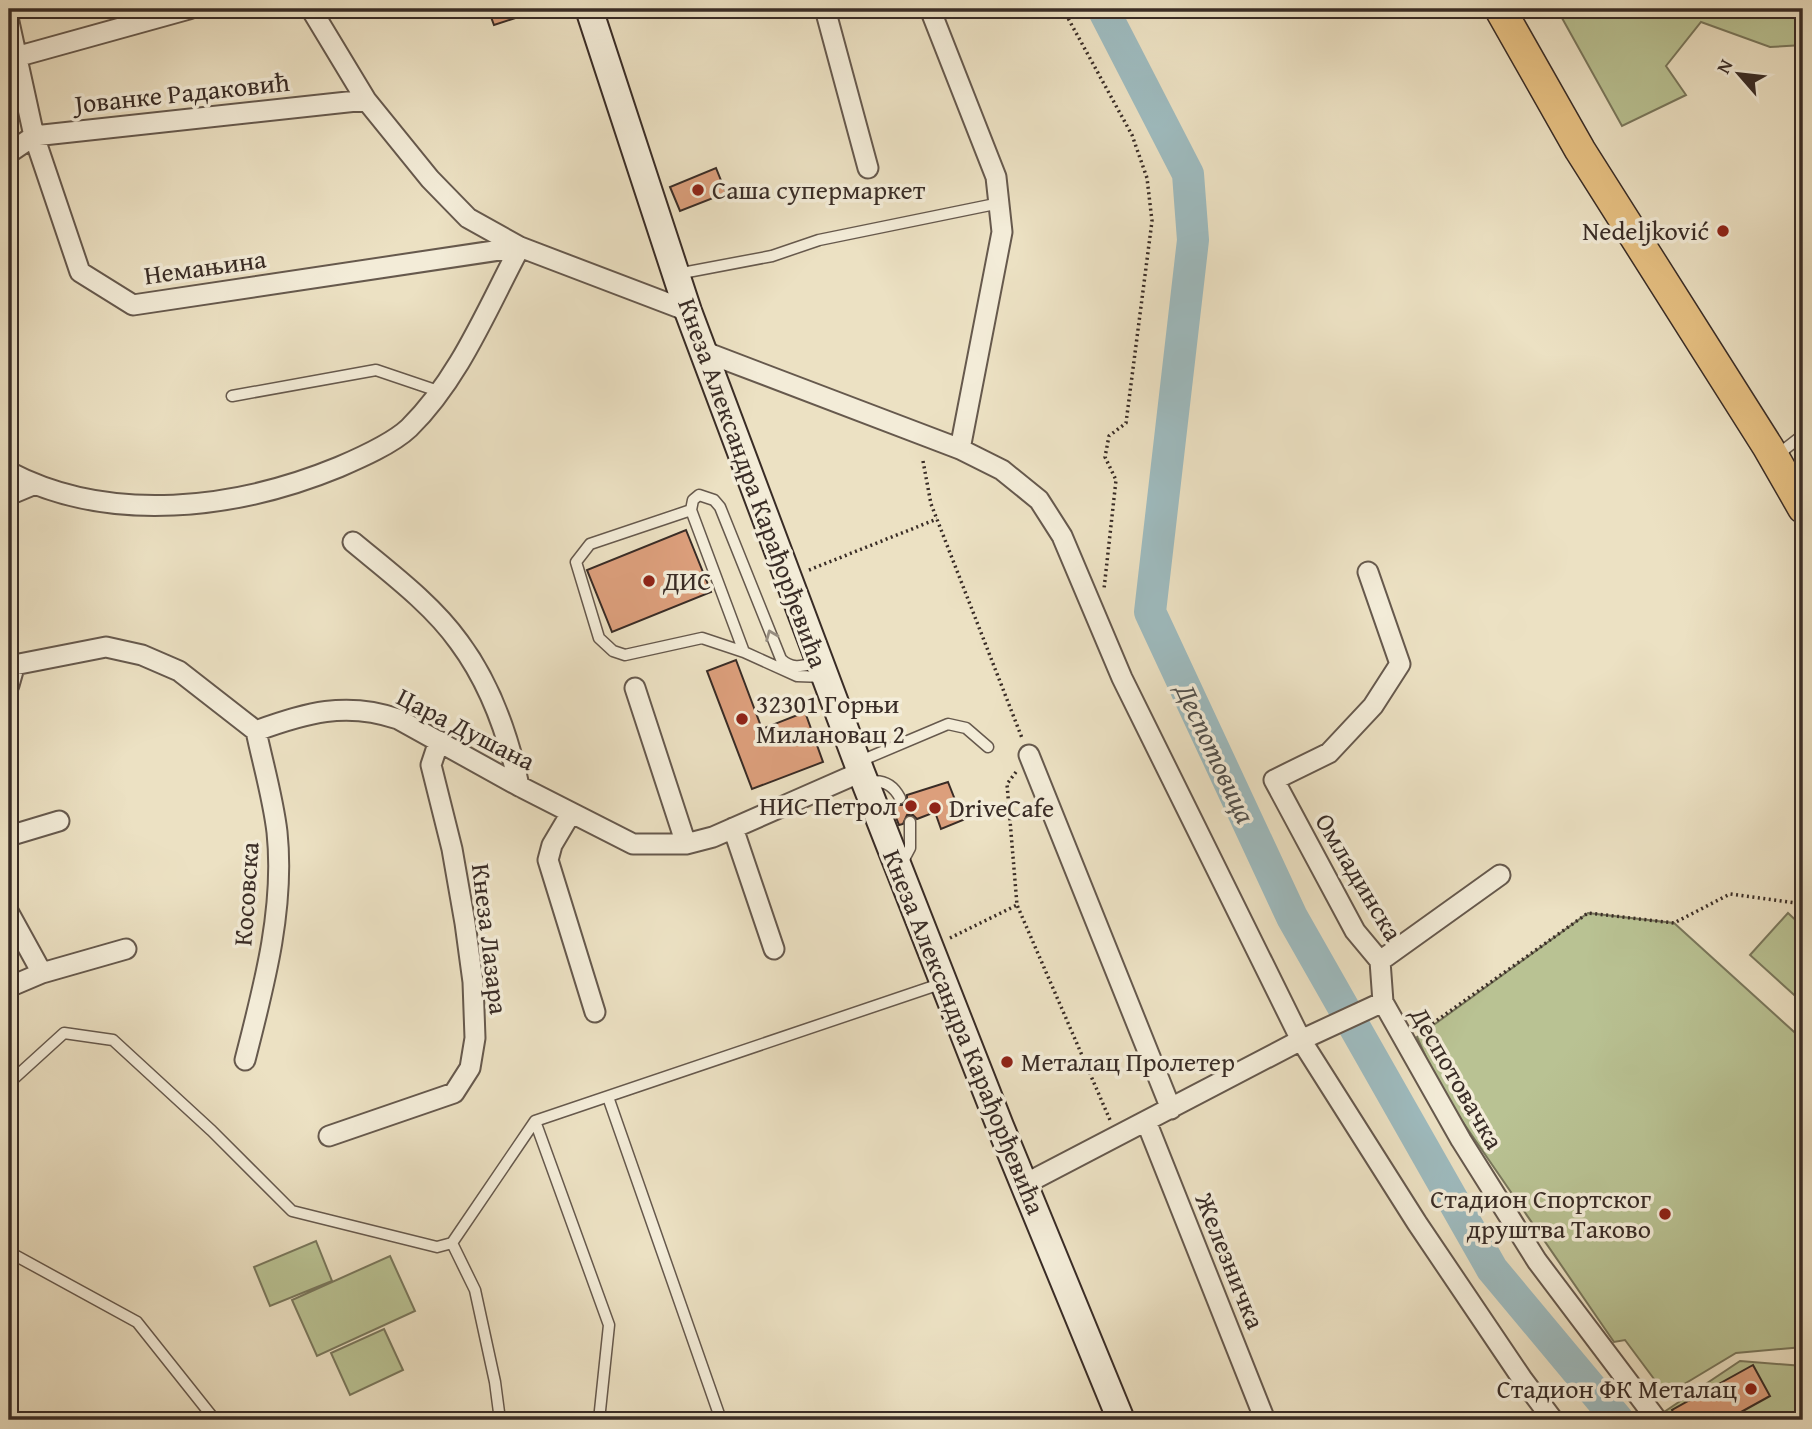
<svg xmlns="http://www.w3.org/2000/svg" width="1812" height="1429" viewBox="0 0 1812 1429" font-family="'Gentium Book Plus',serif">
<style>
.green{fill:#b9c293;stroke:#79775c;stroke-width:2}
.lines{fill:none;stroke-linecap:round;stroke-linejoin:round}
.river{stroke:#9ebbbf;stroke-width:32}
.building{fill:#dc9f7c;stroke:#392c26;stroke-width:2}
.lane-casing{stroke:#66594d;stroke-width:13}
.street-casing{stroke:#66594d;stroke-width:23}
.secondary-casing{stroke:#392c26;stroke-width:30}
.primary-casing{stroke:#392c26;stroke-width:33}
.path{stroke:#392c26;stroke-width:3.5;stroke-dasharray:2 3.5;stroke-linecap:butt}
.lane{stroke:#f3ecd8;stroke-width:10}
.street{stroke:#f3ecd8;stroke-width:19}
.secondary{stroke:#f3ecd8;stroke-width:26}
.primary{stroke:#e6c082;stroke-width:30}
.oneway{stroke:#968c7f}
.poi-dot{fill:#8f2418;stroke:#f3ecd8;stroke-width:2.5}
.labels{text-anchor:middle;stroke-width:7;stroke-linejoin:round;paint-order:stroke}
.street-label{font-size:26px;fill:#392c26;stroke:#f3ecd8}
.poi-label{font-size:26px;fill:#392c26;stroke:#f3ecd8;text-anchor:start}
.water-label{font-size:28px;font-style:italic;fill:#52504c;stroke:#f3ecd8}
</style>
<rect width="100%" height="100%" fill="#ece1c3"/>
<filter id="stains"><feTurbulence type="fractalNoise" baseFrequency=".00286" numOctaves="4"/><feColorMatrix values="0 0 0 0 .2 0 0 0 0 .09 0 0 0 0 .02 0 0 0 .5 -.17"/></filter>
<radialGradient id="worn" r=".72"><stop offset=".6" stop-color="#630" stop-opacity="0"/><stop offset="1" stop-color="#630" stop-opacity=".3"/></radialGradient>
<path class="green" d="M1557 9H1803V45L1770 47 1701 22 1666 66 1686 95 1622 126Z
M1588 913 1674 923 1803 1040V1347L1736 1353 1666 1395 1625 1340 1614 1342 1440 1089 1417 1037Z
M1788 913 1803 927V1003L1750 955Z
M316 1241 332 1281 270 1306 254 1267Z
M390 1256 415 1311 317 1356 292 1300Z
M384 1329 403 1370 350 1395 331 1353Z
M1740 1361 1803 1366V1420H1669L1664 1412Z"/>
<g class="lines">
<path class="river" d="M1103 9 1188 174 1193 240 1150 612 1292 917 1492 1269 1618 1420"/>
</g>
<path class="building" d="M488 9H534V12L494 25Z
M716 168 726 193 680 211 670 187Z
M686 530 711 592 612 632 587 570Z
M736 660 762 729 805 712 823 762 752 789 707 671Z
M948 782 963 820 941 829 935 812 917 819 913 815H907L903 824 899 825 890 802 893 801 897 805H903L907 801V795Z
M1753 1365 1770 1396 1741 1412 1745 1420H1677L1672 1410Z"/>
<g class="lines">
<g class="lane-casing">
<path id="lane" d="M677 274 772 256 819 240 1000 203
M232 396 376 370 441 392
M1776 456 1803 435
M691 510 590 544 576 562 599 638 613 651 625 655 702 638 744 652
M819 662C805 665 793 671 781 659L720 507 714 500 699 495 693 500 691 510 744 652 797 676 824 677
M858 762 948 724 966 728 988 747
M867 782C882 779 893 784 900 798
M901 865 910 848V822
M9 1083 64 1033 113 1040 212 1131 292 1211 437 1247 452 1243 535 1121 943 983
M608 1097 721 1420
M535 1121 609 1325 599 1420
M452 1243 475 1290 495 1382 500 1420
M9 1252 137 1322 215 1420"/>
</g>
<g class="street-casing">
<path id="street" d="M311 9 366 100 430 179 468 218 520 247 688 311
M825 9 868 168
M930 9 996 177 1002 232 960 449
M9 22 34 136 80 272 133 305 520 247
M16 57 189 9
M9 153 34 136 366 100
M705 352 960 449 1002 470 1039 500 1062 536 1122 678 1301 1040 1417 1223 1523 1380 1553 1420
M9 472C110 525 237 509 339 467 360 458 392 444 409 428 459 379 487 309 520 247
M9 495 33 485
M353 542C389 572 432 604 459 642 491 685 508 734 519 786
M1368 572 1400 664 1373 706 1329 753 1274 780 1355 931 1380 961 1383 1002 1461 1140 1537 1261 1657 1420
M9 666 106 647 142 655 179 671 256 731C305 713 346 701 398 719L519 786 633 844H686L713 837 861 772
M9 685 15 664
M635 688 686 844
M1029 755 1171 1109
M571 813 552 845 548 860 595 1012
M733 828 774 949
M9 836 59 821
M9 913 42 973
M1380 961 1500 875
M9 987 42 973 126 949
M245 1060C264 986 285 908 277 832 273 798 263 764 256 731
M1146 1121 1265 1420
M329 1136 454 1093 470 1068 475 1038 473 982 465 923 452 849 431 765 439 741
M1025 1184 1301 1040 1383 1002"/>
</g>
<g class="secondary-casing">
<path id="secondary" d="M589 9 688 311 861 772 1000 1126 1121 1420"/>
</g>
<g class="primary-casing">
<path id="primary" d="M1500 9 1580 150 1768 447 1803 508"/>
</g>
<path class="path" d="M1063 9 1132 135 1147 178 1152 221 1126 423 1109 436 1105 457 1116 480 1104 589
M923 461 931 504 1022 738
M809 570 937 519
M1016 772 1007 784 1017 905 1110 1120
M950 938 1017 905
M1419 1033 1588 913 1674 923 1730 894 1803 904"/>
<use href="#lane" class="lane"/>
<use href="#street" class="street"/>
<use href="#secondary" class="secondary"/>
<use href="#primary" class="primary"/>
</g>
<defs><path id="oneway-chevron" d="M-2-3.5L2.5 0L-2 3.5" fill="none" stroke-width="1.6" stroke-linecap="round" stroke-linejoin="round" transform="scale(1.75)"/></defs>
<use class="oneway" href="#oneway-chevron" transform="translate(771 635) rotate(-112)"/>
<g class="poi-dot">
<circle cx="698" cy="190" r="7"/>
<circle cx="1723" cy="231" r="7"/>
<circle cx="649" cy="581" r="7"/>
<circle cx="742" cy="719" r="7"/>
<circle cx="911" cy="806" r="7"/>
<circle cx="935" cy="808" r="7"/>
<circle cx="1007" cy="1062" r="7"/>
<circle cx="1665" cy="1214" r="7"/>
<circle cx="1751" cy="1389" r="7"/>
</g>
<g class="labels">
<g class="street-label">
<text transform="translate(182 93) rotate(-6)" y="9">Јованке Радаковић</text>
<text transform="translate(205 267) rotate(-8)" y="9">Немањина</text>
<text transform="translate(753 483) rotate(70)" y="9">Кнеза Александра Карађорђевића</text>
<text transform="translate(466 729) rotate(27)" y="9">Цара Душана</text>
<text transform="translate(1359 877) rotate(59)" y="9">Омладинска</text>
<text transform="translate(246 894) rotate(-86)" y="9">Косовска</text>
<text transform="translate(490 939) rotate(83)" y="9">Кнеза Лазара</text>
<text transform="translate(964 1032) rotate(68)" y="9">Кнеза Александра Карађорђевића</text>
<text transform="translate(1457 1078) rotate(60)" y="9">Деспотовачка</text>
<text transform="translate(1230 1261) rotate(68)" y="9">Железничка</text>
</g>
<g class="poi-label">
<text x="712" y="199">Саша супермаркет</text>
<text x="1709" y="240" text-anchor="end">Nedeljković</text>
<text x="663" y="590">ДИС</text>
<text x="756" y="713">32301 Горњи<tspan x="756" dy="30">Милановац 2</tspan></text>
<text x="897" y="815" text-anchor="end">НИС Петрол</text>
<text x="949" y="817">DriveCafe</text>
<text x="1021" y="1071">Металац Пролетер</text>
<text x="1651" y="1208" text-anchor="end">Стадион Спортског<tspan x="1651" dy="30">друштва Таково</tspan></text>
<text x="1737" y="1398" text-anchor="end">Стадион ФК Металац</text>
</g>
<g class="water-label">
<text transform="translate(1216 753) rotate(65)" y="10">Деспотовица</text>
</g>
</g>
<rect width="1812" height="1429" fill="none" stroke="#ece1c3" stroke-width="35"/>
<rect x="10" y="10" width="1791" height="1408" fill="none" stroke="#392c26" stroke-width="3.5"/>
<rect x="18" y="18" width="1777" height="1394" fill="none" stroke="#392c26" stroke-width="2"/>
<g transform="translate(1739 74) rotate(298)" stroke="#f3ecd8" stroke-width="5" paint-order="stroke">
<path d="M0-5L12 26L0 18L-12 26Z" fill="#392c26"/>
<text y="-10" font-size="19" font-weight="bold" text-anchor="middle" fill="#392c26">N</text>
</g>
<rect width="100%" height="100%" filter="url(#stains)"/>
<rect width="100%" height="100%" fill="url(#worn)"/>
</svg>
